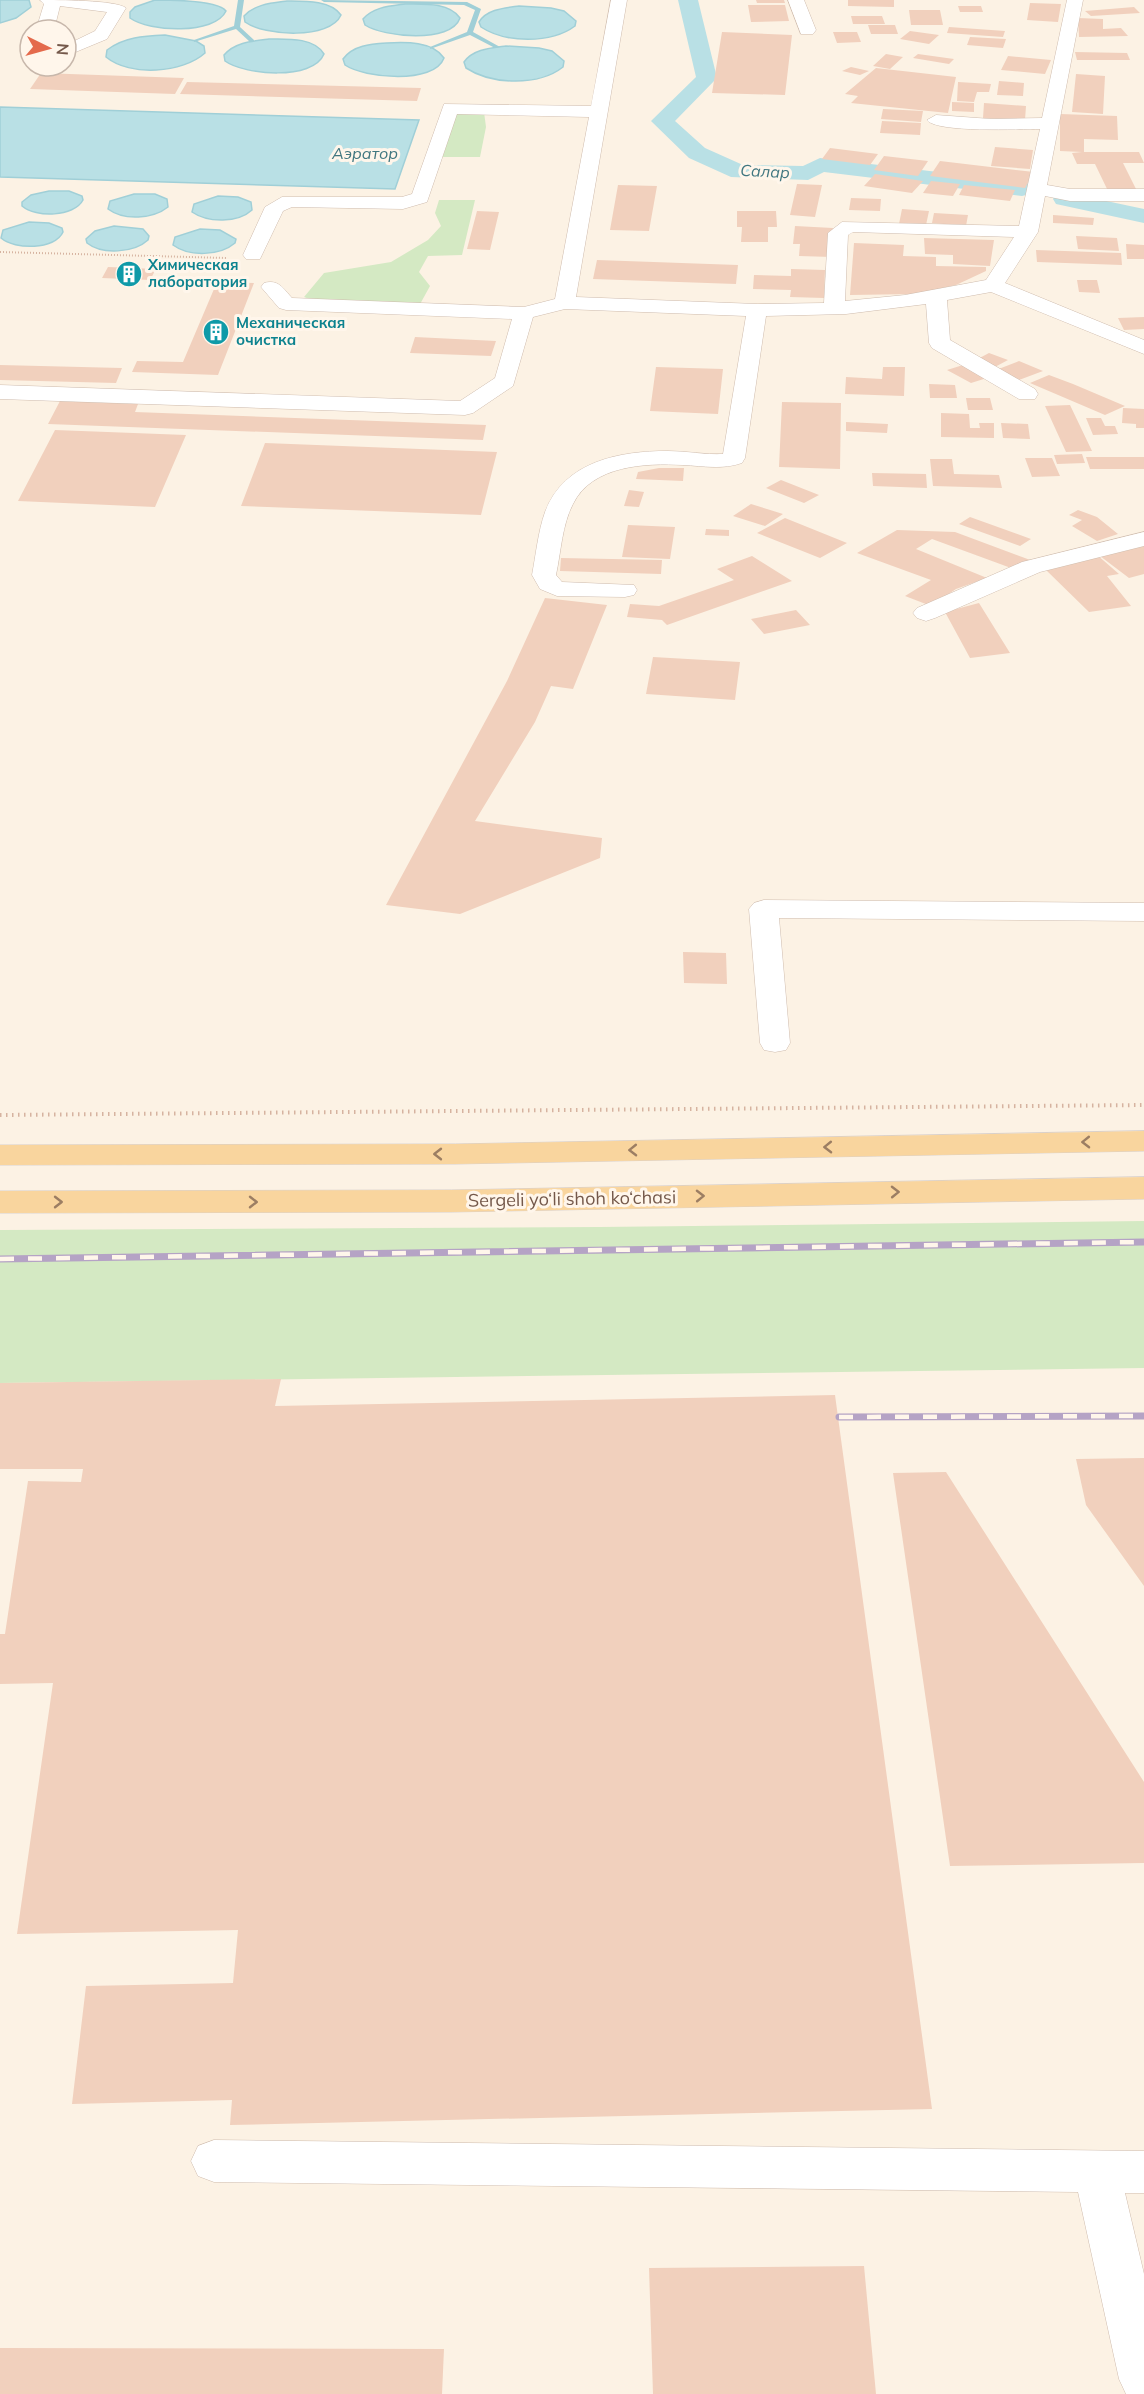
<svg xmlns="http://www.w3.org/2000/svg" width="1144" height="2394" font-family="Mulish,sans-serif">
<style>
.green{fill:#d4e9c3}
.water{fill:#b9e0e5;stroke:#a0cfd7;stroke-width:1.5}
.lines{fill:none;stroke-linecap:round;stroke-linejoin:round}
.stream{fill:#a0cfd7;fill-rule:evenodd}
.canal{fill:#b9e0e5;fill-rule:evenodd}
.building{fill:#f1d0bd}
.minor-casing{stroke:#cfbcae;stroke-width:1}
.major-casing{stroke:#d8d0cc;stroke-width:1}
.path-far1{stroke:#d6b3a0;stroke-width:2;stroke-dasharray:1 2;stroke-linecap:butt}
.path{stroke:#d6b3a0;stroke-width:4;stroke-dasharray:1.5 4.5;stroke-linecap:butt}
.minor{fill:#fff;fill-rule:evenodd}
.major{fill:#f9d59e;fill-rule:evenodd}
.rail-casing{stroke:#b5a3c5;stroke-width:7}
.rail{stroke:#fff6eb;stroke-width:4.5;stroke-dasharray:14;stroke-linecap:butt}
.oneway{stroke:#9c7e63}
.labels{text-anchor:middle;stroke-width:6;stroke-linejoin:round;paint-order:stroke}
.far-culture-label{font-size:15px;font-weight:bold;fill:#0d838f;stroke:#fff6eb;text-anchor:start}
.far-water-label{font-size:16px;font-style:italic;fill:#417780;stroke:#fff6eb}
.street-label{font-size:18px;fill:#74584a;stroke:#fff6eb}
</style>
<rect width="100%" height="100%" fill="#fcf2e4"/>
<path class="green" d="M457,112H484L486,127L480,157H434Z
M439,200H475L462,255L428,256L419,272L430,286L419,306L320,303L304,297L324,273L391,262L428,240L441,226L435,213Z
M1144,1221V1368L0,1383V1230L599,1227Z"/>
<path class="water" d="M0,0H29L31,7L16,18L0,23Z
M155,0C172,0 218,0 226,11C215,35 149,32 130,18V12L135,7Z
M287,1C304,1 331,0 341,15C330,40 264,36 245,22L244,16C255,4 272,3 287,1Z
M405,4C423,4 449,2 460,18C451,44 383,37 365,25L363,19C373,7 390,6 405,4Z
M519,6L551,8L564,11L576,21L575,26C551,44 505,43 481,27L479,22C487,9 505,8 519,6Z
M165,35L196,41L204,46L205,53C183,73 130,77 106,57L107,50C124,37 144,36 165,35Z
M269,39C286,39 314,37 324,54C313,81 244,75 225,61L224,55C235,42 253,41 269,39Z
M387,43C405,42 433,41 444,58C434,85 364,78 345,65L343,59C353,45 371,44 387,43Z
M506,46L539,48L552,51L564,61L563,67C539,86 492,85 466,68L464,62C473,49 491,48 506,46Z
M0,107L419,120L395,189L0,177Z
M49,191H69L82,196L83,200C74,217 36,218 22,206V202L31,195Z
M134,194H155L167,199L168,207C153,219 124,221 108,209L110,201Z
M218,196L238,197L251,202L252,210C238,223 208,223 192,212L194,204Z
M29,222L49,223L62,228L63,232C55,250 15,250 1,238L3,230Z
M114,226L143,229L149,236L148,240C134,253 102,255 87,243L86,239L95,231Z
M200,229L220,230L236,239L235,243C220,256 189,257 173,245L175,237Z"/>
<g class="lines">
<path class="stream" d="M238,0H244L240,27L254,40V42H250L236,29L194,42V40L234,26Z
M321,0L467,2L481,9L473,32L500,47L495,48L470,35L430,49V47L467,32L475,10L464,5L324,2Z"/>
<path class="canal" d="M678,0H698L717,78L675,121L705,148L743,165L803,166L820,158L1022,182L1030,184L1033,189L1030,194L1022,196L824,172L808,180L731,177L689,158L651,121L696,77Z
M1064,192L1144,209V223L1056,204L1053,199L1056,194Z"/>
</g>
<path class="building" d="M756,0H784L785,3H757Z
M848,0H894V7L848,6Z
M1030,3L1061,4L1058,22L1027,20Z
M748,5H785L789,21L751,22Z
M958,6H981L983,12H960Z
M1134,7L1140,13L1091,16L1085,11Z
M909,10H940L943,25H911Z
M851,16H882L885,24H853Z
M1078,18L1103,19V29L1121,28L1128,36L1079,37Z
M868,25H895L898,34H871Z
M949,27L1005,31L1003,37L947,33Z
M910,31L939,35L929,44L900,39Z
M722,32L792,35L785,95L712,93Z
M833,32H857L861,42L837,43Z
M970,37L1006,39L1003,48L967,45Z
M1075,52L1127,53L1130,60H1077Z
M886,54L903,57L890,69L873,66Z
M918,54L954,59L949,64L913,58Z
M1008,56L1051,60L1045,74L1001,70Z
M851,67L869,71L860,75L842,71Z
M876,68L956,77L948,113L851,103L858,96L845,94Z
M41,73L184,78L175,94L30,89Z
M1076,74L1105,76L1103,114L1072,112Z
M999,81L1024,83L1023,96L997,95Z
M187,82L421,88L417,101L180,94Z
M958,82L991,84L989,92H977L974,102L957,101Z
M952,102L974,103V112L952,111Z
M984,103L1026,106L1025,120L983,118Z
M883,109L923,111L921,122L881,119Z
M1060,114L1117,116L1118,140L1084,139V152H1139L1144,163H1123L1137,191H1108L1095,164H1077L1072,153L1082,152L1060,151Z
M882,121L921,123L920,135L880,133Z
M995,147L1033,150L1030,169L991,166Z
M830,148L878,154L870,165L822,159Z
M884,156L928,161L918,176L874,170Z
M940,161L1034,172L1025,188L930,176Z
M875,174L923,181L912,193L864,186Z
M931,181L960,184L953,196L923,193Z
M797,184L822,185L815,217L790,215Z
M618,185L657,186L649,231L610,230Z
M964,185L1015,190L1010,201L959,195Z
M851,198L881,199L880,211L849,210Z
M902,209L929,211L926,225L899,224Z
M477,211L499,212L490,250L467,249Z
M737,211H776L777,227H768V242H741L742,227H737Z
M934,213L968,215L966,226L932,223Z
M1053,215L1094,218L1093,225L1053,223Z
M795,226L833,228L832,257L799,256L800,244H793Z
M1076,236L1117,238L1119,251L1078,249Z
M924,238L994,240L990,266L953,264V255L925,254Z
M854,243L904,245L903,256L936,257V266L986,267V271L956,285L915,294L850,295Z
M1126,244L1144,245V259H1127Z
M1036,250L1121,253L1122,265L1037,262Z
M597,260L738,265L736,284L593,279Z
M108,267L156,269L150,280L102,278Z
M791,269L825,270L824,298L790,297L791,290L753,289L754,275L791,276Z
M1077,280H1097L1100,293L1079,292Z
M217,282L254,283L218,375L132,372L137,361L183,362Z
M1144,317V329L1124,330L1118,318Z
M415,337L496,341L491,356L410,353Z
M989,353L1008,360L993,368L974,361Z
M1019,361L1043,371L1019,380L996,370Z
M0,365L122,368L116,383L0,380Z
M963,365L987,378L971,383L947,370Z
M656,367L723,369L718,414L650,411Z
M883,367H905L904,396L845,394L846,377L882,379Z
M1049,375L1073,384L1125,406L1105,415L1030,383Z
M929,384L955,385L957,398H930Z
M966,398H990L993,410H968Z
M60,401L138,404L135,412L486,425L483,440L48,424Z
M782,402L841,403L840,469L779,467Z
M1070,405L1092,451L1066,452L1045,406Z
M1123,408L1144,409V428H1136V424L1122,423Z
M941,413L969,414L970,428H980L979,423H994V438L941,437Z
M1086,418H1101L1105,426H1115L1118,434L1093,435Z
M846,422L888,424L887,433L846,431Z
M1001,423L1028,424L1030,439L1003,438Z
M55,430L186,435L155,507L18,501Z
M265,443L497,452L481,515L241,506Z
M1082,454L1085,463L1057,464L1054,455Z
M1086,457H1144V469H1090Z
M1025,458H1052L1060,476L1032,477Z
M930,459H952L954,474L999,475L1002,488L933,486Z
M659,468H684L683,481L636,479L638,472Z
M872,473L926,474L927,488L873,486Z
M781,480L819,495L804,503L766,488Z
M629,490L644,492L639,507L624,506Z
M751,504L783,514L765,526L733,516Z
M1078,510L1097,517L1118,534L1097,541L1072,526L1082,520L1069,515Z
M970,517L1031,539L1020,546L959,524Z
M785,518L847,543L820,558L757,533Z
M628,525L675,527L670,559L622,557Z
M706,529L729,530V536L705,535Z
M897,530L955,532L1033,561L1011,568L932,539L916,549L987,578L956,589L931,606L905,596L931,580L857,553Z
M1144,545V574L1129,578L1100,556Z
M1096,554L1119,574L1107,576L1131,606L1089,612L1046,570Z
M752,556L792,581L667,625L662,620L627,617L630,604L659,606L734,580L717,569Z
M561,558L662,560L661,574L560,571Z
M545,598L607,605L573,689L551,686L535,722L475,821L602,838L600,858L460,914L386,905L507,681Z
M979,603L1010,653L970,658L945,612Z
M796,610L810,625L764,634L751,619Z
M653,657L740,662L735,700L646,694Z
M683,952L726,953L727,984L684,983Z
M281,1379L275,1406L835,1395L932,2109L230,2125L232,2100L72,2104L86,1986L233,1983L238,1930L17,1934L53,1683L0,1684V1634H5L28,1481L81,1482L83,1469H0V1383Z
M1144,1458V1586L1086,1505L1076,1459Z
M946,1472L1144,1782V1863L950,1866L893,1473Z
M864,2266L876,2394H653L649,2268Z
M0,2348L444,2349L442,2394H0Z"/>
<g class="lines">
<defs>
<path id="minor" d="M40,0C57,0 116,0 126,8L107,39L66,56V45L95,31L107,12L60,6L54,30H36L44,4Z
M611,0H627L576,297L757,304L824,303L828,233L842,222L1019,226L1040,129C1021,129 936,133 927,120L936,115L991,119L1042,118L1067,0H1083L1047,185L1070,189H1144V201H1070L1045,196L1038,232L1005,283L1144,340V354L991,292L947,300L950,340L1035,389L1038,394L1035,399H1019L932,348L929,343L926,304L846,314L766,316L745,458L742,463C722,470 704,466 683,465C646,463 592,465 573,504C562,525 561,552 556,575L562,582L634,585L637,590L634,595L625,597L557,596L540,589L532,575C536,554 538,532 545,512C564,461 620,451 668,451C687,451 705,455 723,454L746,316L565,309L533,317L513,386L473,413L465,415L0,399V385L460,401L495,378L512,319L286,310L279,308L261,287L264,283C278,279 283,288 292,298L524,307L555,299L589,117L457,114L427,202L403,209L292,207L283,211L260,259H246L243,255L265,207L282,197H402L412,194L444,104L591,106ZM853,232L1014,237L986,280L905,295L845,301L848,235Z
M788,0H804L816,30L813,34H801Z
M1144,532V546L1040,572L935,618L926,621L917,618L913,613L917,608L1022,562Z
M764,900L1144,903V921L779,918L790,1043L786,1050L775,1052L764,1050L760,1043L749,909L754,903Z
M214,2140L1144,2151V2193H1125L1144,2274V2394H1126L1119,2379L1078,2192L214,2182L198,2176L191,2161L198,2146Z"/>
<path id="major" d="M1144,1131V1151L455,1164L0,1165V1145L455,1144Z
M1144,1177V1199L451,1212L0,1213V1191L451,1190Z"/>
</defs>
<use href="#minor" class="minor-casing"/>
<use href="#major" class="major-casing"/>
<path class="path-far1" d="M0,252L227,258"/>
<path class="path" d="M0,1115L1144,1105"/>
<use href="#minor" class="minor"/>
<use href="#major" class="major"/>
<defs>
<path id="rail" d="M0,1259L1144,1242
M839,1417L1144,1416"/>
</defs>
<use href="#rail" class="rail-casing"/>
<use href="#rail" class="rail"/>
</g>
<defs><path id="oneway-chevron" d="M-2-3.5L2.5 0L-2 3.5" fill="none" stroke-width="1.6" stroke-linecap="round" stroke-linejoin="round" transform="scale(1.5)"/></defs>
<g class="oneway">
<use href="#oneway-chevron" transform="translate(1086 1142) rotate(179)"/>
<use href="#oneway-chevron" transform="translate(828 1147) rotate(179)"/>
<use href="#oneway-chevron" transform="translate(633 1150) rotate(179)"/>
<use href="#oneway-chevron" transform="translate(438 1154) rotate(180)"/>
<use href="#oneway-chevron" transform="translate(895 1192) rotate(-1)"/>
<use href="#oneway-chevron" transform="translate(700 1196) rotate(-1)"/>
<use href="#oneway-chevron" transform="translate(58 1202)"/>
<use href="#oneway-chevron" transform="translate(253 1202)"/>
</g>
<defs>
<symbol id="building-disc" viewBox="-11 -11 22 22"><circle r="9.5" fill="#0f9aa8" stroke="#fff6eb"/><path d="M-4-6H4V6H1V3H-1V6H-4ZM-2.5-4.3h1.7v1.8h-1.7ZM.8-4.3h1.7v1.8H.8ZM-2.5-1h1.7V.8h-1.7ZM.8-1h1.7V.8H.8Z" fill="#fff"/></symbol>
</defs>
<g fill-rule="evenodd">
<use href="#building-disc" x="114" y="259" width="30" height="30"/>
<use href="#building-disc" x="201" y="317" width="30" height="30"/>
</g>
<g class="labels">
<g class="far-culture-label">
<text x="148" y="270">Химическая<tspan x="148" dy="17">лаборатория</tspan></text>
<text x="236" y="328">Механическая<tspan x="236" dy="17">очистка</tspan></text>
</g>
<g class="far-water-label">
<text x="365" y="159">Аэратор</text>
<text transform="translate(765 171) rotate(3)" y="6">Салар</text>
</g>
<g class="street-label">
<text transform="translate(572 1199) rotate(-1)" y="6">Sergeli yo‘li shoh ko‘chasi</text>
</g>
</g>
<g transform="translate(48 48) rotate(95)"><circle r="28" fill="#fff6eb" stroke="#c7b7ab" stroke-width="1.5"/>
<path d="M0-4.5L10 22L0 15L-10 22Z" fill="#e46a4c"/>
<text y="-9" font-size="16" font-weight="bold" text-anchor="middle" fill="#74584a">N</text>
</g>
</svg>
